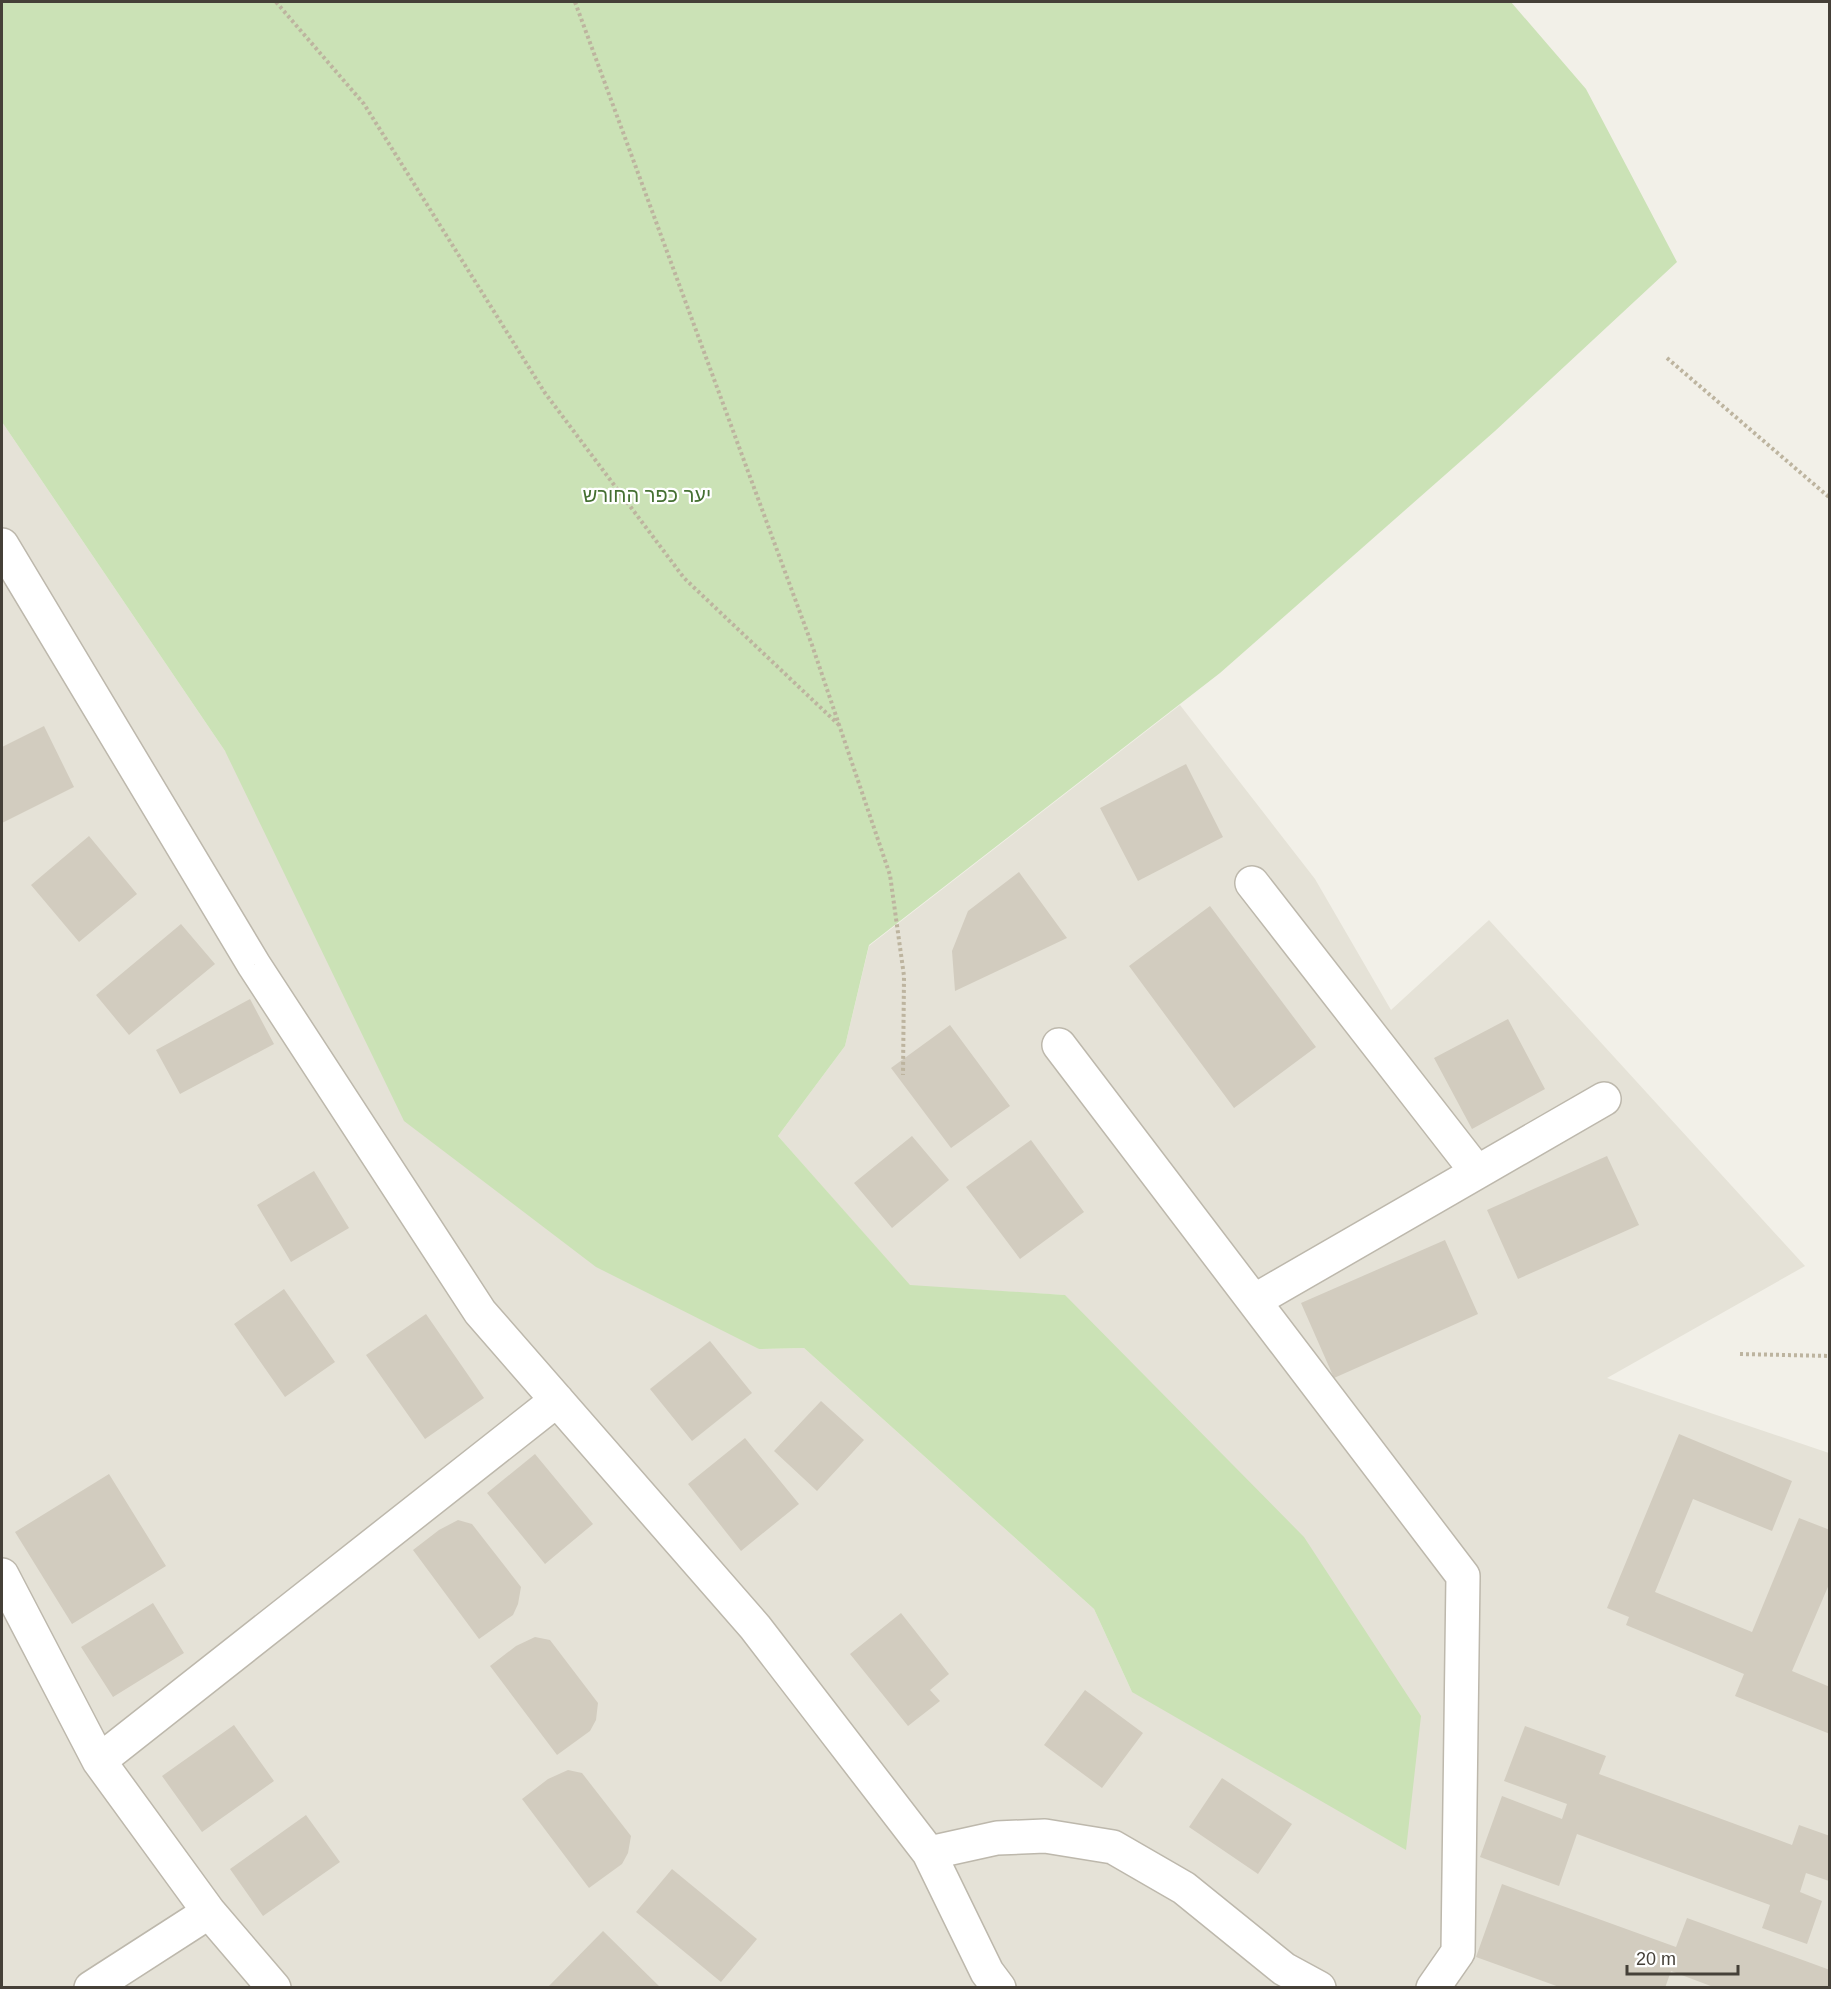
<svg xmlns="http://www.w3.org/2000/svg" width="1831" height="1989" font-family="Helvetica,Heebo,sans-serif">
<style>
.residential{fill:#e5e2d7}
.green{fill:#cbe2b6}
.building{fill:#d2ccbf}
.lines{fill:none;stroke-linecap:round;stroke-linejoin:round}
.minor-casing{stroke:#bdb8ac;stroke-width:36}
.path{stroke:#bdb49f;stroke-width:4;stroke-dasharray:3 3;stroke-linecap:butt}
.minor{stroke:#fff;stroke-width:33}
.labels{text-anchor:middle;stroke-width:4.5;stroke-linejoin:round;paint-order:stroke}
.park-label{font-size:20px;fill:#457032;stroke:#fff}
</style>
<rect width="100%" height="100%" fill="#f2f0e8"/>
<path class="residential" d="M2,422L225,751L759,1349L804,1348L1094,1609L1132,1692L1065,1295L910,1286L778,1136L845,1046L869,946L1180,705L1315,879L1391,1010L1489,920L1805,1266L1607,1378L1829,1453V1987H2Z"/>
<path class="green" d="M2,2H1511L1586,89L1677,262L1495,431L1220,673L869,945L845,1046L778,1136L910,1285L1065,1295L1304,1537L1421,1716L1406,1850L1132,1692L1094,1609L804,1348L759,1349L596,1267L404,1121L225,751L2,422Z"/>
<path class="building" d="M44,726L74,787L2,823V747Z
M1186,764L1223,837L1138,881L1100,808Z
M89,836L137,894L79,942L31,885Z
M1019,872L1067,938L955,991L952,951L968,911Z
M1210,906L1316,1047L1234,1108L1129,966Z
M181,924L215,964L129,1035L96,995Z
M250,999L274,1044L180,1094L156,1050Z
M1508,1019L1545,1089L1472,1129L1434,1058Z
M950,1025L1010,1106L951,1148L891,1068Z
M912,1136L949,1180L892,1228L854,1183Z
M1031,1140L1084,1212L1020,1259L966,1187Z
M1607,1156L1639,1225L1518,1279L1487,1210Z
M314,1171L349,1228L291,1262L257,1205Z
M1445,1240L1478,1314L1334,1378L1301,1303Z
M284,1289L335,1362L285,1397L234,1324Z
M426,1314L484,1398L425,1439L366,1355Z
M710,1341L752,1393L692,1441L650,1389Z
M821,1401L864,1440L817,1491L774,1451Z
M1679,1434L1792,1481L1772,1531L1693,1499L1655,1592L1752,1632L1799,1518L1830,1530V1582L1792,1671L1830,1687V1734L1735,1696L1744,1674L1626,1625L1629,1617L1607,1608Z
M745,1438L799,1504L741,1551L688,1484Z
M535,1454L593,1524L545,1564L487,1493Z
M109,1474L166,1566L72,1624L15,1532Z
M458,1520L472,1524L521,1587L518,1604L513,1615L479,1639L413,1550L439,1530Z
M153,1603L184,1653L113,1697L81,1647Z
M901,1613L949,1674L930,1690L940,1701L908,1726L850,1654Z
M535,1637L550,1640L598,1703L596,1720L590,1731L557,1755L490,1666L516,1646Z
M1085,1690L1143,1733L1102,1788L1044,1745Z
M234,1725L274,1781L202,1832L162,1776Z
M1525,1726L1606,1756L1599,1774L1792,1845L1799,1825L1830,1836L1829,1881L1806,1873L1800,1892L1822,1901L1807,1944L1762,1928L1770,1905L1577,1834L1559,1886L1480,1857L1502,1796L1562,1819L1567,1804L1504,1781Z
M568,1770L582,1773L631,1836L628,1853L622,1864L589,1888L522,1799L548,1779Z
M1222,1778L1292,1824L1258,1874L1189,1827Z
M306,1815L340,1862L263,1916L230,1869Z
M672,1869L757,1939L721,1982L636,1912Z
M1502,1884L1676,1947L1687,1918L1830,1970V1988H1716L1671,1971L1665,1988H1562L1476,1957Z
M603,1931L661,1988H547Z"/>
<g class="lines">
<defs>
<path id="minor" d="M2,545L254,965L480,1312L755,1627L929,1853L987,1972L999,1988
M1252,883L1477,1172
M1059,1045L1463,1576L1458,1952L1433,1988
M1254,1301L1604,1099
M2,1575L99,1761L209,1912L274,1988
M99,1761L557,1400
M929,1853L997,1838L1045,1836L1113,1847L1184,1888L1284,1969L1319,1988
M91,1988L209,1912"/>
</defs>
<use href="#minor" class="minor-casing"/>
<path class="path" d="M276,2L364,104L545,393L684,578L839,725
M575,2L812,645L890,875L904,976L903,1075
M1667,358L1830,498
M1740,1354L1830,1356"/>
<use href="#minor" class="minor"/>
</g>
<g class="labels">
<g class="park-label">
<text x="647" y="502">יער כפר החורש</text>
</g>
</g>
<rect width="1831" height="1989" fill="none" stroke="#454038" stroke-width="6"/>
<path d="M1627 1965v9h111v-9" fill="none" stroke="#454038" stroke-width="3"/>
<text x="1636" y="1965" font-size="18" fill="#454038" stroke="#ffffff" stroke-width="4.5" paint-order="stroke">20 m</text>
</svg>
